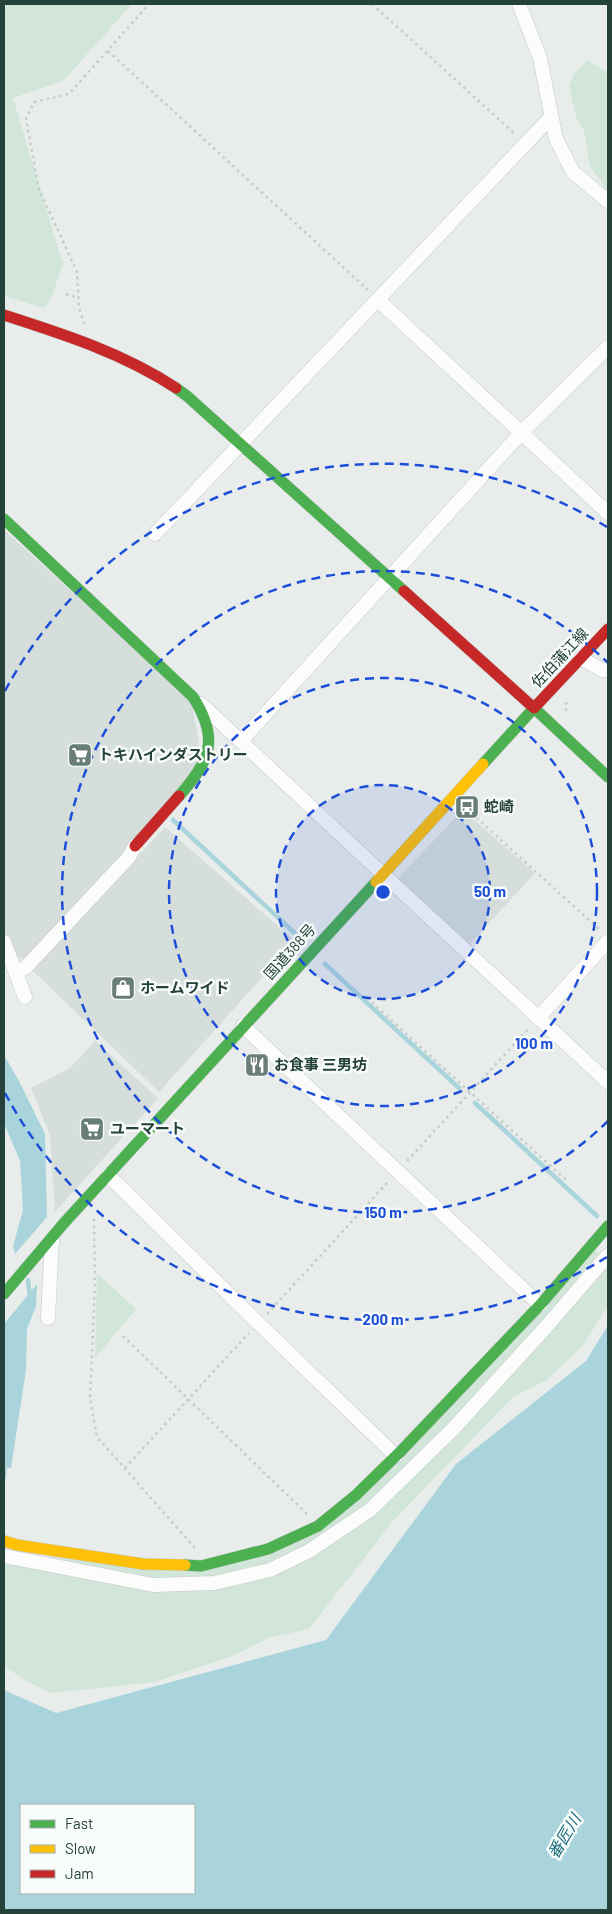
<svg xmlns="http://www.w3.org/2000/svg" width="612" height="1914" font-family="Barlow,'Noto Sans JP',sans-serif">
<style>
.built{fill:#d6dedb}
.green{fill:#d1e6d8}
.water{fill:#a9d4db;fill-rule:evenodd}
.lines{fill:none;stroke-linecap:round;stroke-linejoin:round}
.stream{stroke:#a9d4db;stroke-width:4.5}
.street-casing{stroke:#c5cac8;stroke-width:15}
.fast-casing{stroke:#c3cbc8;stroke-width:12}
.slow-casing{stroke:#c3cbc8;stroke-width:12}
.jam-casing{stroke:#c3cbc8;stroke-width:12}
.path{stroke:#c3ccca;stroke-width:2.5;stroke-dasharray:2.5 4;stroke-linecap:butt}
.street{stroke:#fcfcfc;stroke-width:14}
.fast{stroke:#4caf50;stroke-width:11}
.slow{stroke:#ffc107;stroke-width:11}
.jam{stroke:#c62828;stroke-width:11}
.ring{fill:none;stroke:#1d4ed8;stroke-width:2.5;stroke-dasharray:9 6}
.labels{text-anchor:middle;stroke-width:5;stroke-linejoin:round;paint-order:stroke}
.street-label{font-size:15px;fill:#24423a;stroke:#f7fbf9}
.poi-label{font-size:15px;font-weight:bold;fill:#24423a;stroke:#f7fbf9;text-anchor:start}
.water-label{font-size:16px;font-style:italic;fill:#1c6f80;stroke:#f7fbf9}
.centre{fill:#1d4ed8;stroke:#f7fbf9;stroke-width:2.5}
.ring-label{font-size:15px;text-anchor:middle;font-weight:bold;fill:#1d4ed8;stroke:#f7fbf9;stroke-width:5;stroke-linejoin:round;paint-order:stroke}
</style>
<rect width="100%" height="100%" fill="#e8edeb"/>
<path class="built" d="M4,530L191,700L199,741L195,767L131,847L26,960L14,957L4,930Z
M463,810L535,873L469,945L397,879Z
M165,827L295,941L159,1092L32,970Z
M95,1041L158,1098L55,1212L50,1135L31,1088L70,1068Z"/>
<path class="green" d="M4,4H132L63,81L13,98L63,264L50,301L43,308L4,296Z
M588,60L608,73V196L601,181L590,166L584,131L576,117L569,85L574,74Z
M594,1250L604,1255L526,1346L366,1509L271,1566L214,1579L150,1581L14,1555L198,1568L316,1532Z
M608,1261V1306L583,1345L547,1380L513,1397L393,1521L309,1629L271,1637L235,1655L155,1682L51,1693L21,1678L4,1665V1561L158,1590L311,1557L448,1441L568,1312Z
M97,1273L136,1309L95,1358Z"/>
<path class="water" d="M4,1055L19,1081L45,1134L47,1217L15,1254L13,1246L23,1210L20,1161L4,1123Z
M37,1284L36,1306L27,1329L26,1370L11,1468H4V1324Z
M608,1325V1910H4V1690L56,1713L326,1640L456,1464L586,1361ZM21,1805H194V1893H21Z"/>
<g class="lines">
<path class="stream" d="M173,820L299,937
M325,964L459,1088
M475,1103L597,1216
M28,1280L30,1298
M4,1477L5,1464"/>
<defs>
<path id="street" d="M519,4L540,58L556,139L573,172L608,201
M378,300L608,513
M155,534L551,117
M581,658L602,670H608
M201,704L373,865L608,1082
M241,741L522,432L608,347
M4,942L25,997
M16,973L26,967L129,857L135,846
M538,1018L608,941
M243,1026L540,1305
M108,1175L256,1321L396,1456
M48,1318L52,1240
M4,1556L153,1585L214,1583L270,1570L309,1551L370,1510L453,1429L546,1327L608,1255"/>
<path id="fast" d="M176,388L187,396L404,591
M4,519L193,697C220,739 210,761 179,796
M483,764L534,708L608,777
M4,1294L64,1223L376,882
M185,1565L201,1566L268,1549L318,1526L356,1495L401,1451L540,1305L608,1226"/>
<path id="slow" d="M376,882L483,764
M4,1541L17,1545L143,1564L185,1565"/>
<path id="jam" d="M4,315C63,334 123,353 176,388
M404,591L534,708
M534,708L608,629
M135,846L179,796"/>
</defs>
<use href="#street" class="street-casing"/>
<use href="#fast" class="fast-casing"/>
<use href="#slow" class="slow-casing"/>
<use href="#jam" class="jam-casing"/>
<path class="path" d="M372,4L515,134
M108,51L368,290
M66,294L78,298
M84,324L79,307L77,272L39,189L26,119L34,102L69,94L149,4
M566,711V704L568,700
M467,809L600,930
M367,998L566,1180
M407,1161L530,1027
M94,1219L95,1284L90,1398L97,1437L195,1548
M267,1314L388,1182
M123,1336L307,1514
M125,1468L249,1333"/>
<use href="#street" class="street"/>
<use href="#fast" class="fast"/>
<use href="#slow" class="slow"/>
<use href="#jam" class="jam"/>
</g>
<circle cx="383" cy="892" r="107" fill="#1d4ed8" fill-opacity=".12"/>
<g class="ring">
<circle cx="383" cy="892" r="107"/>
<circle cx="383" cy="892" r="214"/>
<path d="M608 1121A321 321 0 1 1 608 663"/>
<path d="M607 1257A428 428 0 0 1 5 1093M5 691A428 428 0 0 1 607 527"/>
</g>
<defs>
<symbol id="supermarket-square" viewBox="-11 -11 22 22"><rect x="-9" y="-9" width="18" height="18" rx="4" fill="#697e78" stroke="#f7fbf9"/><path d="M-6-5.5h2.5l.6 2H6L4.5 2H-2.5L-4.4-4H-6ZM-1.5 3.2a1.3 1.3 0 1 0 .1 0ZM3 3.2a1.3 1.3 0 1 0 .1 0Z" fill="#fff"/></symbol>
<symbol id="bus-square" viewBox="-11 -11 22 22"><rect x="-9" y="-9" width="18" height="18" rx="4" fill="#697e78" stroke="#f7fbf9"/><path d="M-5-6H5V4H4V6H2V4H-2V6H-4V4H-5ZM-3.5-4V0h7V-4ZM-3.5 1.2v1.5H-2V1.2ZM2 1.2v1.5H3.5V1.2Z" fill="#fff"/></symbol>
<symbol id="shop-square" viewBox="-11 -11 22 22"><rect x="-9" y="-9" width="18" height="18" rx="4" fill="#697e78" stroke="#f7fbf9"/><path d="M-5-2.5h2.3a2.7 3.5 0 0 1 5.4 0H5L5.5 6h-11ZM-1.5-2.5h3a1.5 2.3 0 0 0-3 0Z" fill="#fff"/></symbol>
<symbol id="restaurant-square" viewBox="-11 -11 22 22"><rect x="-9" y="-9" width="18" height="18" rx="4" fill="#697e78" stroke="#f7fbf9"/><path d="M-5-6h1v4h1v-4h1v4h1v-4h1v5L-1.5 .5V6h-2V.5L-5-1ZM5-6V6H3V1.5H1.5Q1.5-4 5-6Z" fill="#fff"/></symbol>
</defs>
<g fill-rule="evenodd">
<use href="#supermarket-square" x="66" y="741" width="28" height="28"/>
<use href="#bus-square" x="453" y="793" width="28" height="28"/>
<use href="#shop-square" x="109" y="974" width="28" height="28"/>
<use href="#restaurant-square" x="243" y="1051" width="28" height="28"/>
<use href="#supermarket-square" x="78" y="1115" width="28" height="28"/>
</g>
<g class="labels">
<g class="street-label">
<text transform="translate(560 658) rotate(-47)" y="5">佐伯蒲江線</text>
<text transform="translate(290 952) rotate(-48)" y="5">国道388号</text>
</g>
<g class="poi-label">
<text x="98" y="760">トキハインダストリー</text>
<text x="484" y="812">蛇崎</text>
<text x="140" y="993">ホームワイド</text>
<text x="274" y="1070">お食事 三男坊</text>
<text x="110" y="1134">ユーマート</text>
</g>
<g class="water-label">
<text transform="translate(564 1836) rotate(-59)" y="6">番匠川</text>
</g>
</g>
<circle cx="383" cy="892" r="8" class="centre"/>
<g class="ring-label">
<text x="490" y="897">50 m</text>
<text x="534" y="1049">100 m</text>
<text x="383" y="1218">150 m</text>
<text x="383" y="1325">200 m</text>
</g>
<rect width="612" height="1914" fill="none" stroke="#24423a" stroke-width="10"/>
<rect x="20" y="1804" width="175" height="90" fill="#f7fbf9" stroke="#a3b1ad"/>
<rect x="30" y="1820" width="25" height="8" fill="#4caf50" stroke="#a3b1ad"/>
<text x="65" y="1829" font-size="15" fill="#24423a">Fast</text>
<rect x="30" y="1845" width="25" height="8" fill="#ffc107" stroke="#a3b1ad"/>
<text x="65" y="1854" font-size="15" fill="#24423a">Slow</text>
<rect x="30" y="1870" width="25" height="8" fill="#c62828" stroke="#a3b1ad"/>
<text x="65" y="1879" font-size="15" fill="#24423a">Jam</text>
</svg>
